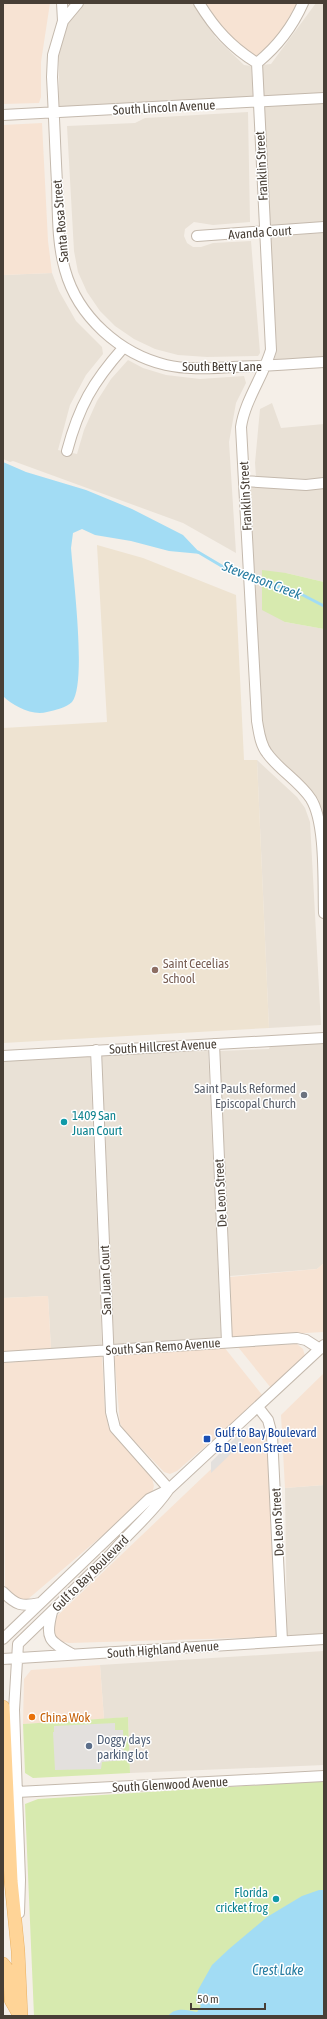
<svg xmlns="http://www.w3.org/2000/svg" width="327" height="2019" font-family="'Asap Condensed',sans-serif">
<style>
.residential{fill:#e9e1d6}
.commercial{fill:#f7e3d3}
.education{fill:#eee3d1}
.green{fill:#d7eaaf}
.parking{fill:#e3e0dd}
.water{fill:#a2dcf4}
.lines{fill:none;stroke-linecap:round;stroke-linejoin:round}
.stream{stroke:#a2dcf4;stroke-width:3}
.minor-casing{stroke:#c4b9ad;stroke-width:12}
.major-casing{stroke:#e9b062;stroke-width:14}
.minor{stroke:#fff;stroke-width:10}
.major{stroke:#ffd497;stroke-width:13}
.education-dot{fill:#8d6e63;stroke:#fff;stroke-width:1.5}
.worship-dot{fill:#6b7280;stroke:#fff;stroke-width:1.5}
.culture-dot{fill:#0f9aa8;stroke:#fff;stroke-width:1.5}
.transit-dot{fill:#1a4fb4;stroke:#fff;stroke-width:1.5}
.food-dot{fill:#e8710a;stroke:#fff;stroke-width:1.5}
.service-dot{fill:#5c6f8a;stroke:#fff;stroke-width:1.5}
.labels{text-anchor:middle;stroke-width:3;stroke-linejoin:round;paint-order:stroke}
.street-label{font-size:13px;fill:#483f36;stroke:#fff}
.education-label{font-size:13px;fill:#785e54;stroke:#fff;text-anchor:start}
.worship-label{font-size:13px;fill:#5b616d;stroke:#fff;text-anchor:end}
.culture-label{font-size:13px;fill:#0d838f;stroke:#fff;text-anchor:start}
.transit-label{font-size:13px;fill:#164399;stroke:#fff;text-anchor:start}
.food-label{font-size:13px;fill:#c56008;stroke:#fff;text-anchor:start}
.service-label{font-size:13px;fill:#4e5e75;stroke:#fff;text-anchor:start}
.water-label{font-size:14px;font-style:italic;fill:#267ca1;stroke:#fff}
</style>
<rect width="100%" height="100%" fill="#f5efe8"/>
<path class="residential" d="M85,3H193L216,38L244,65L251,66L253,97L59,107V55L68,23Z
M316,3H324V93L264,97L262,65L271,64Z
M324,103V222L270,226L264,107Z
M248,112L250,222L213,225L194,222L185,229L184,236L187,243L193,247H201L213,243L251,241L260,353L258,356L207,357L178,355L155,349L134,339L115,326L100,311L87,292L78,272L74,251L67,126L135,123L145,118Z
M324,233V357L274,360L277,350L270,236Z
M52,273L59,291L76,321L102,347L103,354L86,375L70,405L58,450L77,454L84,430L97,401L111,379L128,360L143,368L166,375L200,379L244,376L246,383L236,403L229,442L236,553L183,523L13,461L10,462L3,459V275Z
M272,403L281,428L324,424V478L306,479L256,477L255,463L260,409Z
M250,486L306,490L324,488V582L286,573L285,622L324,629V818L317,798L306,785L271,750L265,736L262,720Z
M257,760L297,797L305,808L310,822L321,1025L269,1028Z
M324,1043V1263L317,1269L230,1276L220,1051L269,1049L270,1046Z
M208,1051L221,1337L114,1345L102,1055Z
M90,1056L102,1346L51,1349L48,1296L3,1298V1061Z
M324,1485V1634L287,1636L285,1488Z
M324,1651V1765L130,1773L128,1717L104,1719L100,1665Z"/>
<path class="commercial" d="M3,3H50L41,62V97L39,103L3,104Z
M206,3H297L281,32L268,47L256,57L244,49L225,32Z
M42,123L48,241L52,273L3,275V125Z
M324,1263V1332L232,1337L230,1277L317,1269Z
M48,1296L51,1349L3,1352V1298Z
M297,1344L303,1349L305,1356L271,1388L238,1347Z
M224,1347L263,1396L177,1471L170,1474L164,1472L123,1429L120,1423L114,1355Z
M102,1356L105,1412L109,1429L152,1478L154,1486L152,1493L34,1594L28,1599H18L5,1586L3,1363Z
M324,1373V1485L285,1488L281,1415Z
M259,1432L267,1440L276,1637L69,1643L59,1641L55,1635L53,1628L56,1617L248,1434Z
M100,1665L104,1719L23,1724L24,1679L31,1670Z"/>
<path class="education" d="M97,545L143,558L236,595L244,760H257L269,1028L3,1043V728L107,722Z"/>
<path class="green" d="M262,570L286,573L324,582V629L285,622L262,610Z
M128,1717L130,1773L33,1778L25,1773L23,1724Z
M324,1781V2016H34L25,1804L38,1799Z"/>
<path class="parking" d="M244,1429V1441L211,1473V1462Z
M115,1723V1730H123L124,1760L102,1762L101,1769L55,1770L53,1732H54V1726Z"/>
<path class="water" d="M3,462L26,472L86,490L132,509L183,535L201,554L169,551L131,541L95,535L82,529L73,533L71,548C73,576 87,684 72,702C66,708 55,710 47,712C32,716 13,706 3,696Z
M319,1890H324V2016H168C176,2007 186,2010 197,2012L201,2006L196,2000L198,1990L212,1965L229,1949L267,1917L302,1896Z"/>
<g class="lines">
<path class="stream" d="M198,552L225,568L246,577
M251,579L297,592L324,606"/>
<defs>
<path id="minor" d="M62,3L63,21L53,55L52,77C54,112 55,147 57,183C58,212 57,242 65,270C78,317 120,354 166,365C188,370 211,368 233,367C263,366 294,364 324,362
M199,3C215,29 231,47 257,63
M63,21L78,3
M257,63L271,350C263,377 245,400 241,427L257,721C259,732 260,744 267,753C279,770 299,781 311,799C326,823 323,884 324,913
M257,63C278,46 292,28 303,3
M3,115L324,98
M197,236L324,227
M67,451C79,406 93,382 123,348
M244,481L306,485L324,483
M214,1044L227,1342
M96,1050L111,1412L115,1428L169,1489
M3,1056L324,1038
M3,1357L297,1338L306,1340L320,1349
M258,1407L268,1420L272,1435L282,1641
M3,1592C16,1605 21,1607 40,1603
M52,1612C45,1639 49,1641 72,1654
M3,1639L149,1499L168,1490
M3,1659L324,1639
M17,1792L324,1776
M19,1913L20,1880L14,1710L18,1644L111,1554C130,1531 153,1513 169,1489L324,1345"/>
<path id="major" d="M3,1707L11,1881L18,1951L21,2016
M3,1964L10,1973L11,2000L20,2016"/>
</defs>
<use href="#minor" class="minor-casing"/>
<use href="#major" class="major-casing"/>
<use href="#minor" class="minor"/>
<use href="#major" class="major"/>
</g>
<circle class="education-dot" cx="155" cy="970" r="4"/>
<circle class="worship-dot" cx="304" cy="1095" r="4"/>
<g class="culture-dot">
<circle cx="64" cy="1122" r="4"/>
<circle cx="276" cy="1899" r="4"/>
</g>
<rect class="transit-dot" x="203" y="1435" width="8" height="8" rx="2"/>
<circle class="food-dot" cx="32" cy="1717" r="4"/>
<circle class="service-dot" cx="89" cy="1746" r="4"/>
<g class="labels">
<g class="street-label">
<text transform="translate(164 107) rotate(-3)" y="5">South Lincoln Avenue</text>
<text transform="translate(261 166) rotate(-93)" y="5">Franklin Street</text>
<text transform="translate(60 221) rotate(-95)" y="5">Santa Rosa Street</text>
<text transform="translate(260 232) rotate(-4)" y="5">Avanda Court</text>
<text x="222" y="371">South Betty Lane</text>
<text transform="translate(245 496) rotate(-93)" y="5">Franklin Street</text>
<text transform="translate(163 1046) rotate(-3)" y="5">South Hillcrest Avenue</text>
<text transform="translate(220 1193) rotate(-93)" y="5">De Leon Street</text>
<text transform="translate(105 1280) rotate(-92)" y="5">San Juan Court</text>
<text transform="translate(163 1346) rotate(-4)" y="5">South San Remo Avenue</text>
<text transform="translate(277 1522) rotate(-93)" y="5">De Leon Street</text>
<text transform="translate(90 1573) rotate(-45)" y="5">Gulf to Bay Boulevard</text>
<text transform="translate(163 1649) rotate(-4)" y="5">South Highland Avenue</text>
<text transform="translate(170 1784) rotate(-3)" y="5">South Glenwood Avenue</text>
</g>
<g class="education-label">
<text x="163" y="968">Saint Cecelias<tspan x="163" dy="15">School</tspan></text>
</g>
<g class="worship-label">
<text x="296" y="1093">Saint Pauls Reformed<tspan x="296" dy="15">Episcopal Church</tspan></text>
</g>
<g class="culture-label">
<text x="72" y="1120">1409 San<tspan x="72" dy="15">Juan Court</tspan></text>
<text x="268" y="1897" text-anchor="end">Florida<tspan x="268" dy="15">cricket frog</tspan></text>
</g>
<g class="transit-label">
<text x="215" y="1437">Gulf to Bay Boulevard<tspan x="215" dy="15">&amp; De Leon Street</tspan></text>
</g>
<g class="food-label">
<text x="40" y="1722">China Wok</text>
</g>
<g class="service-label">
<text x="97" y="1744">Doggy days<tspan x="97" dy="15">parking lot</tspan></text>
</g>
<g class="water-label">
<text transform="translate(262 580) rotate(21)" y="5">Stevenson Creek</text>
<text x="278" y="1975">Crest Lake</text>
</g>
</g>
<rect width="327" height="2019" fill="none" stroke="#483f36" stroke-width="8"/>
<path d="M191 2003v6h74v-6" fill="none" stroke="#483f36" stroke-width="2"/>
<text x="197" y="2003" font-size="12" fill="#483f36" stroke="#ffffff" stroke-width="3" paint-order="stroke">50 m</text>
</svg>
